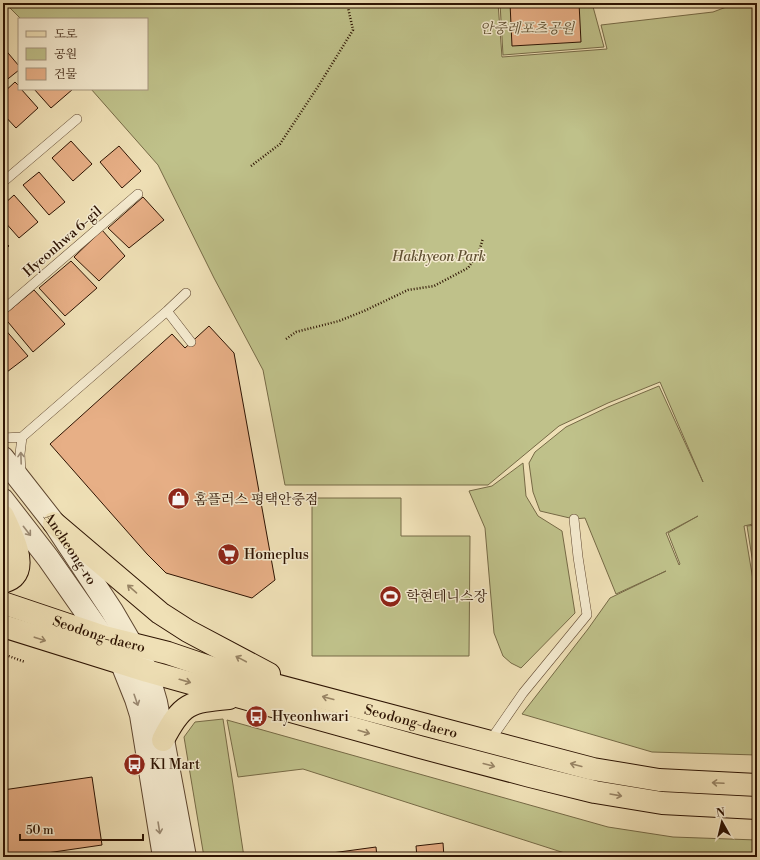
<svg xmlns="http://www.w3.org/2000/svg" width="760" height="860" font-family="'Libre Bodoni','Noto Serif KR',serif">
<style>
.green{fill:#bfc18a;stroke:#766a46;fill-rule:evenodd}
.building{fill:#e7af86;stroke:#2d1302}
.lines{fill:none;stroke-linecap:round;stroke-linejoin:round}
.service-casing{stroke:#5e462f;stroke-width:10}
.tertiary-casing{stroke:#5e462f;stroke-width:24}
.primary-casing{stroke:#2d1302;stroke-width:24}
.path{stroke:#2d1302;stroke-width:2.5;stroke-dasharray:1 2;stroke-linecap:butt}
.service{stroke:#f5ebd0;stroke-width:9}
.tertiary{stroke:#f5ebd0;stroke-width:22}
.primary{stroke:#efe0b6;stroke-width:22}
.oneway{stroke:#9b8a73}
.oneway2{stroke:#988465}
.labels{text-anchor:middle;stroke-width:3;stroke-linejoin:round;paint-order:stroke}
.park-label{font-size:14px;font-style:italic;fill:#605032;stroke:#f5ebd0}
.street-label{font-size:14px;fill:#2d1302;stroke:#f5ebd0}
.poi-label{font-size:14px;fill:#2d1302;stroke:#f5ebd0;text-anchor:start}
</style>
<rect width="100%" height="100%" fill="#efe0b6"/>
<filter id="stains"><feTurbulence type="fractalNoise" baseFrequency=".005" numOctaves="4"/><feColorMatrix values="0 0 0 0 .2 0 0 0 0 .09 0 0 0 0 .02 0 0 0 .5 -.17"/></filter>
<radialGradient id="worn" r=".72"><stop offset=".6" stop-color="#630" stop-opacity="0"/><stop offset="1" stop-color="#630" stop-opacity=".3"/></radialGradient>
<path class="green" d="M7,3H498L502,57L607,49L601,25L713,12L737,3H757V523L744,526L757,604V755L652,752L522,714L588,629L610,598L666,571L616,594L585,518L574,519L540,511L533,492L529,463L535,452L566,427L608,407L659,386L703,482L660,382L608,403L559,426L488,485H285L263,370L214,278L158,165L91,89H147V19H21L7,5ZM698,516L668,533L680,564L679,565L666,533Z
M500,3H592L604,47L503,55Z
M523,463L526,496L538,516L562,531L575,613L521,668L511,663L503,656L494,633L485,528L469,491L492,486Z
M312,498H401V536H470L469,656H312Z
M757,525V589L747,526Z
M223,719L244,857H204L184,737L195,722Z
M227,720L608,827L673,837L757,840V857H577L303,769L238,777Z"/>
<path class="building" d="M510,3H579L581,42L512,46Z
M3,47L19,66V70L4,82Z
M15,82L19,86V89H21L38,108L16,128L3,114V93Z
M34,89H73L51,108Z
M71,141L92,164L73,181L52,158Z
M119,146L141,171L122,188L100,162Z
M39,172L65,202L49,215L23,185Z
M14,195L38,222L19,238L3,220V205Z
M143,197L164,220L129,248L108,228Z
M102,230L125,256L99,281L74,257Z
M3,240L9,246L3,251Z
M71,261L97,288L65,316L39,288Z
M34,290L65,324L33,352L3,316Z
M209,326L234,353L275,580L252,598L166,573L147,554L50,444L172,334L185,348Z
M3,327L28,356L3,375Z
M92,777L102,845L19,857H3V790Z
M443,843L444,857H417L416,846Z
M376,847L377,857H302Z"/>
<g class="lines">
<defs>
<path id="service" d="M3,182L77,119
M3,310L138,194
M167,311L191,342
M3,438L22,437L167,311L186,293
M21,473L20,454L22,437
M489,742L523,693L587,615L578,557L574,519"/>
<g id="tertiary">
<path id="s1" d="M3,458L54,523L112,611L147,671L156,702L185,857"/>
<path d="M3,500L48,558L122,664L136,699L141,715L164,857"/>
</g>
<g id="primary">
<path d="M3,516C9,530 27,562 14,576C12,579 6,581 3,582"/>
<path d="M54,523L160,613L188,631L269,674"/>
<path id="s2" d="M3,603L104,637L168,653L218,670L593,769L659,780L757,785"/>
<path d="M3,626L147,671L420,747L530,776L595,792L662,803L757,808"/>
<path d="M163,740C182,703 189,702 229,698"/>
</g>
</defs>
<use href="#service" class="service-casing"/>
<use href="#tertiary" class="tertiary-casing"/>
<use href="#primary" class="primary-casing"/>
<path class="path" d="M251,166L280,144L319,85L353,30L347,3
M286,339L296,332L339,321L364,311L408,290L434,286L468,268L479,252L483,238
M3,654L25,662"/>
<use href="#service" class="service"/>
<use href="#tertiary" class="tertiary"/>
<use href="#primary" class="primary"/>
</g>
<defs><path id="oneway-shaft" d="M-6 0H5M1.5-3L5.5 0L1.5 3" fill="none" stroke-width="1.6" stroke-linecap="round" stroke-linejoin="round"/></defs>
<g class="oneway">
<use href="#oneway-shaft" transform="translate(21 458) rotate(-92)"/>
<use href="#oneway-shaft" transform="translate(27 531) rotate(52)"/>
<use href="#oneway-shaft" transform="translate(136 700) rotate(71)"/>
<use href="#oneway-shaft" transform="translate(159 828) rotate(81)"/>
</g>
<g class="oneway2">
<use href="#oneway-shaft" transform="translate(132 589) rotate(-139)"/>
<use href="#oneway-shaft" transform="translate(40 639) rotate(18)"/>
<use href="#oneway-shaft" transform="translate(241 659) rotate(-152)"/>
<use href="#oneway-shaft" transform="translate(185 681) rotate(16)"/>
<use href="#oneway-shaft" transform="translate(328 698) rotate(-165)"/>
<use href="#oneway-shaft" transform="translate(364 732) rotate(16)"/>
<use href="#oneway-shaft" transform="translate(489 765) rotate(15)"/>
<use href="#oneway-shaft" transform="translate(576 765) rotate(-165)"/>
<use href="#oneway-shaft" transform="translate(718 783) rotate(-177)"/>
<use href="#oneway-shaft" transform="translate(616 795) rotate(10)"/>
</g>
<defs>
<symbol id="shop-disc" viewBox="-11 -11 22 22"><circle r="9.5" fill="#8f2418" stroke="#f5ebd0"/><path d="M-5-2.5h2.3a2.7 3.5 0 0 1 5.4 0H5L5.5 6h-11ZM-1.5-2.5h3a1.5 2.3 0 0 0-3 0Z" fill="#fff"/></symbol>
<symbol id="supermarket-disc" viewBox="-11 -11 22 22"><circle r="9.5" fill="#8f2418" stroke="#f5ebd0"/><path d="M-6-5.5h2.5l.6 2H6L4.5 2H-2.5L-4.4-4H-6ZM-1.5 3.2a1.3 1.3 0 1 0 .1 0ZM3 3.2a1.3 1.3 0 1 0 .1 0Z" fill="#fff"/></symbol>
<symbol id="stadium-disc" viewBox="-11 -11 22 22"><circle r="9.5" fill="#8f2418" stroke="#f5ebd0"/><path d="M0-5a6.5 5 0 1 0 0 10a6.5 5 0 1 0 0-10ZM-3.5-1.8h7v3.6h-7Z" fill="#fff"/></symbol>
<symbol id="bus-disc" viewBox="-11 -11 22 22"><circle r="9.5" fill="#8f2418" stroke="#f5ebd0"/><path d="M-5-6H5V4H4V6H2V4H-2V6H-4V4H-5ZM-3.5-4V0h7V-4ZM-3.5 1.2v1.5H-2V1.2ZM2 1.2v1.5H3.5V1.2Z" fill="#fff"/></symbol>
</defs>
<g fill-rule="evenodd">
<use href="#shop-disc" x="166" y="486" width="25" height="25"/>
<use href="#supermarket-disc" x="216" y="542" width="25" height="25"/>
<use href="#stadium-disc" x="378" y="584" width="25" height="25"/>
<use href="#bus-disc" x="244" y="704" width="25" height="25"/>
<use href="#bus-disc" x="122" y="752" width="25" height="25"/>
</g>
<g class="labels">
<g class="park-label">
<text x="527" y="33">안중레포츠공원</text>
<text x="439" y="261">Hakhyeon Park</text>
</g>
<g class="street-label">
<text transform="translate(62 241) rotate(-41)" y="5">Hyeonhwa 6-gil</text>
<text dy="5" stroke="none"><textPath href="#s1" startOffset="113">Ancheong-ro</textPath></text>
<text dy="5" stroke="none"><textPath href="#s2" startOffset="101">Seodong-daero</textPath></text>
<text dy="5" stroke="none"><textPath href="#s2" startOffset="425">Seodong-daero</textPath></text>
</g>
<g class="poi-label">
<text x="194" y="504">홈플러스 평택안중점</text>
<text x="244" y="559">Homeplus</text>
<text x="406" y="601">학현테니스장</text>
<text x="272" y="721">Hyeonhwari</text>
<text x="150" y="769">K1 Mart</text>
</g>
</g>
<rect width="760" height="860" fill="none" stroke="#efe0b6" stroke-width="16"/>
<rect x="4" y="4" width="752" height="852" fill="none" stroke="#2d1302" stroke-width="2"/>
<rect x="8" y="8" width="744" height="844" fill="none" stroke="#2d1302"/>
<rect x="18" y="18" width="130" height="72" fill="#f5ebd0" stroke="#a5957e"/>
<rect x="26" y="31" width="20" height="6" fill="#efe0b6" stroke="#a5957e"/>
<text x="54" y="38" font-size="12" fill="#2d1302">도로</text>
<rect x="26" y="48" width="20" height="12" fill="#bfc18a" stroke="#a5957e"/>
<text x="54" y="58" font-size="12" fill="#2d1302">공원</text>
<rect x="26" y="68" width="20" height="12" fill="#e7af86" stroke="#a5957e"/>
<text x="54" y="78" font-size="12" fill="#2d1302">건물</text>
<g transform="translate(722 822) rotate(352)" stroke="#f5ebd0" stroke-width="3" paint-order="stroke">
<path d="M0-3L7 15L0 10L-7 15Z" fill="#2d1302"/>
<text y="-6" font-size="11" font-weight="bold" text-anchor="middle" fill="#2d1302">N</text>
</g>
<path d="M20 834v6h123v-6" fill="none" stroke="#2d1302" stroke-width="2"/>
<text x="26" y="834" font-size="12" fill="#2d1302" stroke="#f5ebd0" stroke-width="3" paint-order="stroke">50 m</text>
<rect width="100%" height="100%" filter="url(#stains)"/>
<rect width="100%" height="100%" fill="url(#worn)"/>
</svg>
